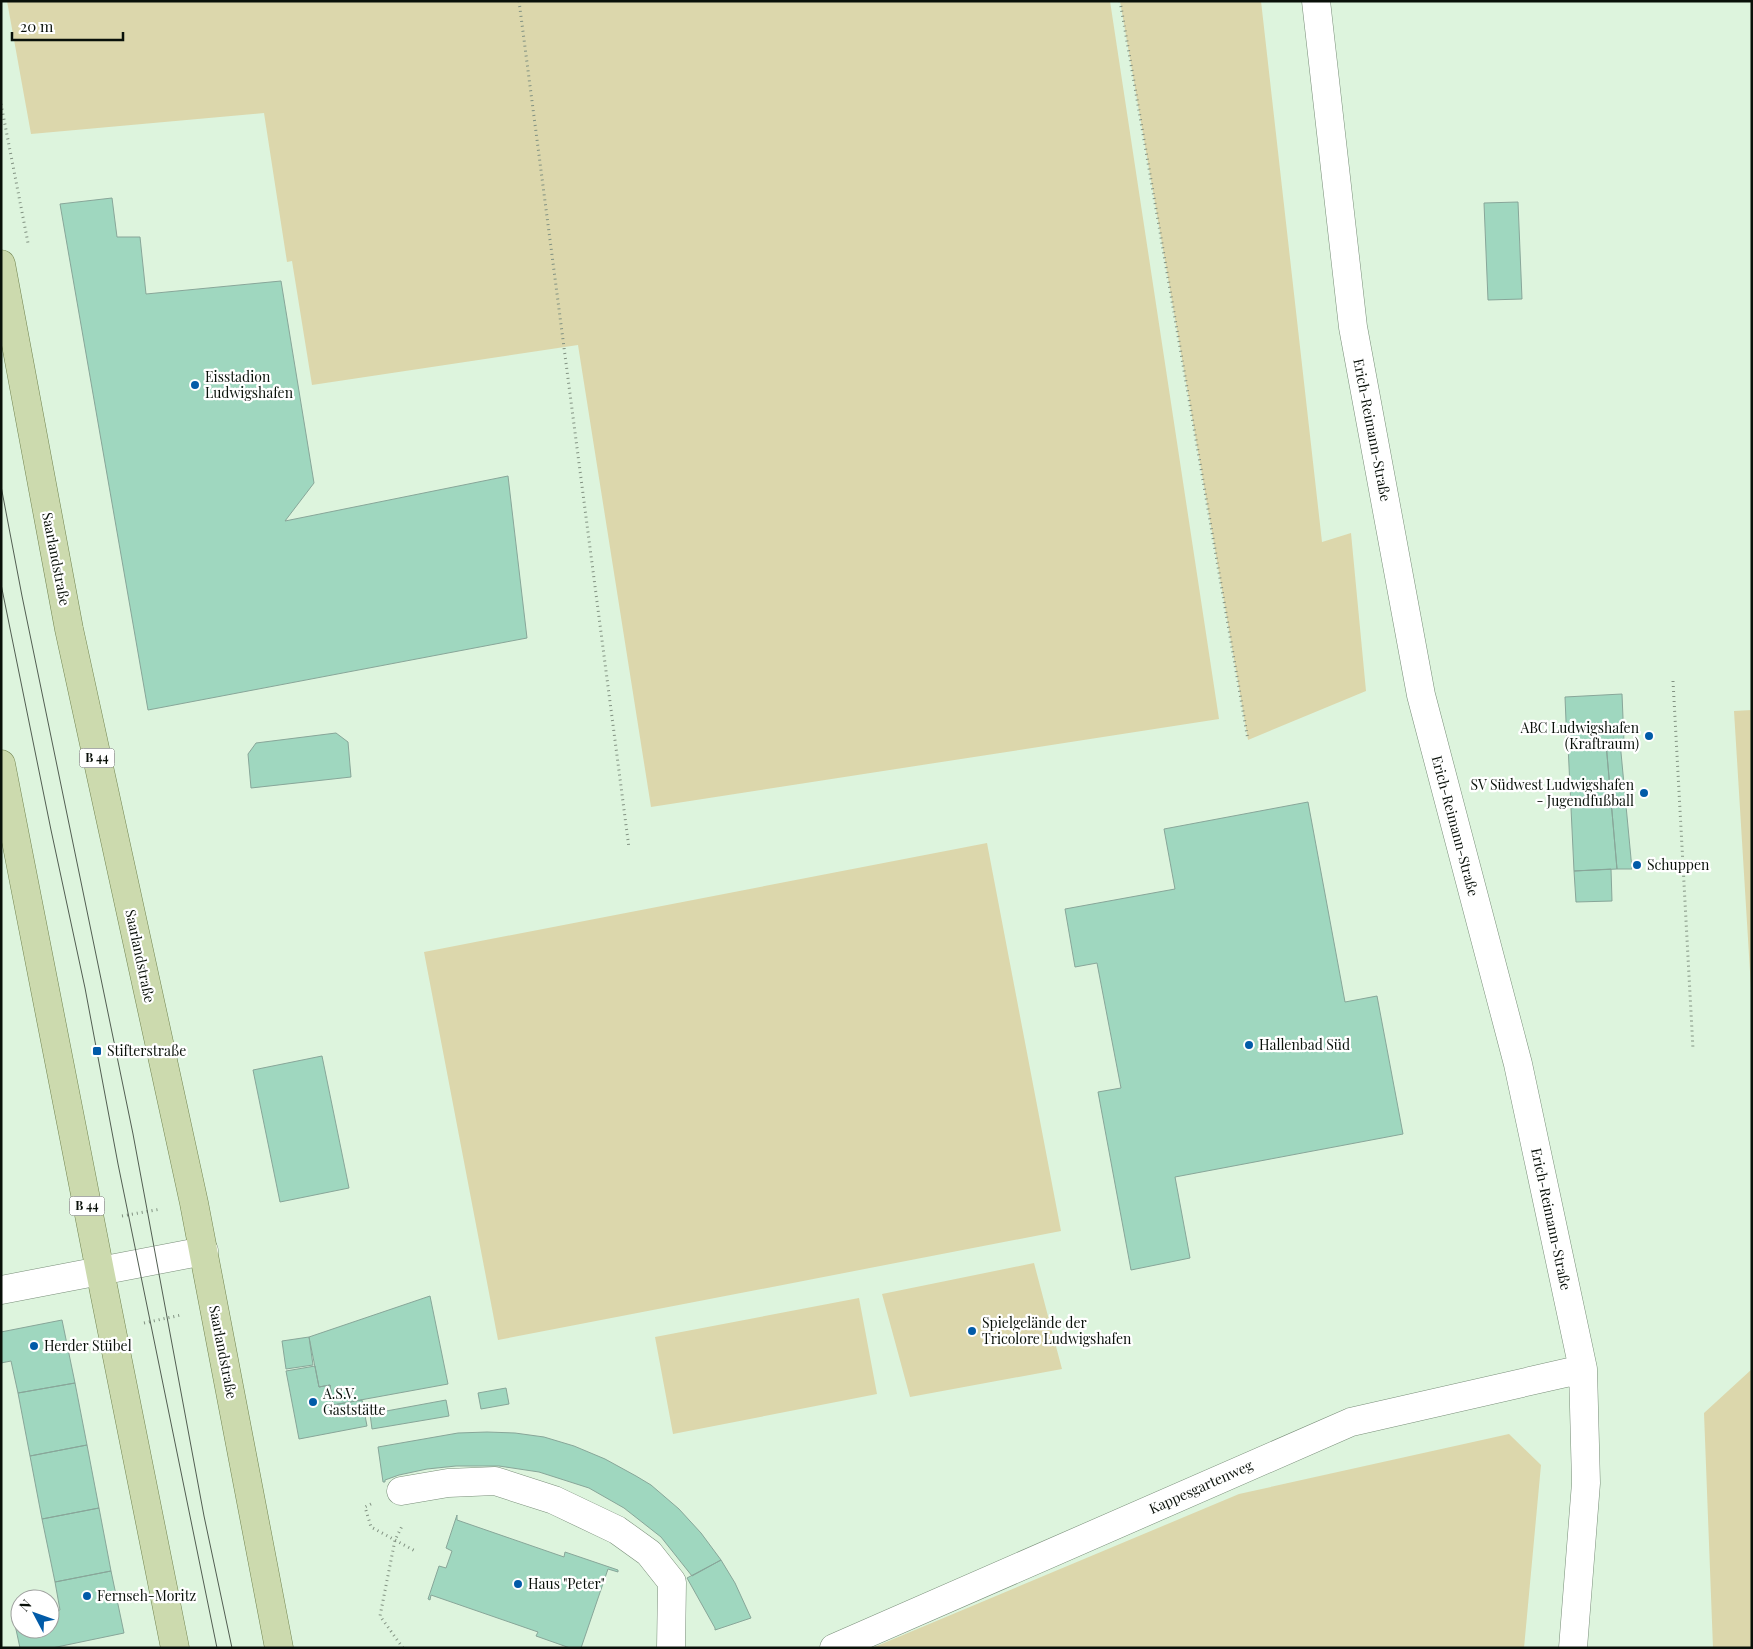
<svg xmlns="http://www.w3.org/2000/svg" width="1753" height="1649" font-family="'Playfair Display',serif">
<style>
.green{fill:#dcd7ac}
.building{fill:#9fd7bf;stroke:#88a699}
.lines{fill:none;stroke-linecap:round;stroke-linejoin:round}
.minor-casing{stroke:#798e79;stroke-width:29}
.major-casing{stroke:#728451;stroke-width:29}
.path{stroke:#829282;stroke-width:3;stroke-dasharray:1 4;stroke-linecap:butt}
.minor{stroke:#fff;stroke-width:28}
.major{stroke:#ccdaae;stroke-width:28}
.tram{stroke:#515d51;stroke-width:1}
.poi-dot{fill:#015ba8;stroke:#fff;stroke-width:2}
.labels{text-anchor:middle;stroke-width:4.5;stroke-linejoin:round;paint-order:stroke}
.shield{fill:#fff;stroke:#535853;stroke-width:1}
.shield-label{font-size:12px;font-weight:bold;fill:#091009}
.poi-label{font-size:14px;fill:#091009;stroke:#fff;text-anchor:start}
.street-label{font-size:14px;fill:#091009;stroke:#fff}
</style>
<rect width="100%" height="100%" fill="#ddf4dd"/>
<path class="green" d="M7,1H1110L1219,719L651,807L578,345L312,385L292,261L287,262L264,113L31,134Z
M1120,1H1261L1322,542L1351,533L1366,691L1248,740Z
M1752,710V1004L1734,711Z
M987,843L1061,1231L498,1340L424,952Z
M1034,1263L1062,1369L910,1397L882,1294Z
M859,1298L877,1394L673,1434L655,1337Z
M1752,1369V1648H1713L1704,1413Z
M1509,1434L1541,1465L1524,1648H872L1239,1494Z"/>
<path class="building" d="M112,198L117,237H140L146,294L281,281L314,483L285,521L508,476L527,638L148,710L60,204Z
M1518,202L1522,299L1488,300L1484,203Z
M1622,694L1624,742L1567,745L1565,697Z
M336,733L348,742L351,777L251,788L248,754L256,743Z
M1620,742L1632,869H1617L1606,743Z
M1606,743L1617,869L1574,871L1568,745Z
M1308,802L1345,1002L1377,996L1403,1134L1175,1177L1190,1258L1131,1270L1098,1092L1121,1088L1097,963L1075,967L1065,909L1175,889L1164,829Z
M1611,869L1612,901L1576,902L1574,871Z
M322,1056L349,1188L280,1202L253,1070Z
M430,1296L448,1384L333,1405L330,1385L319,1387L309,1337Z
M62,1320L75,1383L18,1393L11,1361L1,1363V1332Z
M309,1337L313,1365L286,1369L282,1341Z
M315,1366L319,1387L330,1385L333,1405L362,1400L367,1426L299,1439L286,1371Z
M75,1383L87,1445L30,1456L18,1393Z
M506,1388L509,1404L481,1409L478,1393Z
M446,1400L449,1416L372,1429L370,1414Z
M487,1432L515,1433L544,1437L574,1446L605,1459L636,1476L651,1485L679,1509L701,1533L721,1560L692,1576L661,1537L624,1508L589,1488L539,1472L499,1466H456L427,1469L399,1475L385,1480V1482H383L378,1447L458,1433Z
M87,1445L99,1508L42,1519L30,1456Z
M99,1508L111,1571L55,1582L42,1519Z
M457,1515V1520L564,1557L565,1552L618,1570V1572L608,1569L581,1648H570L536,1636L538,1632L431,1595L430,1600L428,1599L439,1566L446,1568L452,1551L446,1548Z
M721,1560L735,1583L751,1618L715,1630V1628L687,1578Z
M111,1571L124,1633L52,1648H20L14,1620L20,1619V1629H50V1613L60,1610L55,1582Z"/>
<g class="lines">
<defs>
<path id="minor" d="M1316,1L1353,327L1421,695L1518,1064L1583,1369L1586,1483L1573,1648
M1,1290L204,1251
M401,1491L448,1483L495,1481L554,1500L617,1530L649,1553L672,1582L671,1648
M834,1648L1351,1422L1583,1369"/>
<path id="major" d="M1,264L69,629L194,1203L279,1648
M1,764L100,1271L175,1648"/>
</defs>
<use href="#minor" class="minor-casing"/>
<use href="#major" class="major-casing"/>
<path class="path" d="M519,1L629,848
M1120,1L1248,740
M1,104L28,243
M1673,681L1693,1049
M122,1216L161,1209
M144,1323L181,1315
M371,1504L365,1507L371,1527L417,1552
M403,1648L380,1616L395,1540L403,1524"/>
<use href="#minor" class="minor"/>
<use href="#major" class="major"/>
<path class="tram" d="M1,486L22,596L133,1134L204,1516L232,1648
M1,584L51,830L85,988L118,1164L217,1648"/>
</g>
<g class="poi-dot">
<circle cx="195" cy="385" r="5"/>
<circle cx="1649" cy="736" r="5"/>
<circle cx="1644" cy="793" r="5"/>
<circle cx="1637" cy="865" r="5"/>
<circle cx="1249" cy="1045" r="5"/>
<rect x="92" y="1046" width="10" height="10" rx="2.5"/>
<circle cx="972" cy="1331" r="5"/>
<circle cx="34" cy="1346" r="5"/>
<circle cx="313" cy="1402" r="5"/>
<circle cx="518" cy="1584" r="5"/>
<circle cx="87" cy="1596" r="5"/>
</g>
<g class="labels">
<g class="shield">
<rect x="79.5" y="748.5" width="35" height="19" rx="4"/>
<rect x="69.5" y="1196.5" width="35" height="19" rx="4"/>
</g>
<g class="shield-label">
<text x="97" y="762">B 44</text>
<text x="87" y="1210">B 44</text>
</g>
<g class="poi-label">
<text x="205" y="382">Eisstadion<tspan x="205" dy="16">Ludwigshafen</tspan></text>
<text x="1639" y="733" text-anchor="end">ABC Ludwigshafen<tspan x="1639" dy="16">(Kraftraum)</tspan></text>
<text x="1634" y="790" text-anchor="end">SV Südwest Ludwigshafen<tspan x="1634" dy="16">- Jugendfußball</tspan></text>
<text x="1647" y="870">Schuppen</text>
<text x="1259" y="1050">Hallenbad Süd</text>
<text x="107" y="1056">Stifterstraße</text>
<text x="982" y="1328">Spielgelände der<tspan x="982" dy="16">Tricolore Ludwigshafen</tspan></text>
<text x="44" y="1351">Herder Stübel</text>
<text x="323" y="1399">A.S.V.<tspan x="323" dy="16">Gaststätte</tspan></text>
<text x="528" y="1589">Haus "Peter"</text>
<text x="97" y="1601">Fernseh-Moritz</text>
</g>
<g class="street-label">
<text transform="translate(1372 430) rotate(79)" y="5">Erich-Reimann-Straße</text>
<text transform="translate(56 559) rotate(79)" y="5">Saarlandstraße</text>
<text transform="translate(1455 826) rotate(75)" y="5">Erich-Reimann-Straße</text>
<text transform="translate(140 956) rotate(78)" y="5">Saarlandstraße</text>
<text transform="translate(1551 1219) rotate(78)" y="5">Erich-Reimann-Straße</text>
<text transform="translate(223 1352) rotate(79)" y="5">Saarlandstraße</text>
<text transform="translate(1201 1487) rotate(-24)" y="5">Kappesgartenweg</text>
</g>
</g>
<rect width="1753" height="1649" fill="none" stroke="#091009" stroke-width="5"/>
<g transform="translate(35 1614) rotate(311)"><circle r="24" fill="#ffffff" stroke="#9d9f9d"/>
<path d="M0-4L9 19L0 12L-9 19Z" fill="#015ba8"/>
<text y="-8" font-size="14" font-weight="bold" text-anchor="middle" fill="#091009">N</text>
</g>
<path d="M12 32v8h111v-8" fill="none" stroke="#091009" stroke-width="2.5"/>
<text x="20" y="32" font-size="15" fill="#091009" stroke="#ffffff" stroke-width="4" paint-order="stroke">20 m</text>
</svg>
